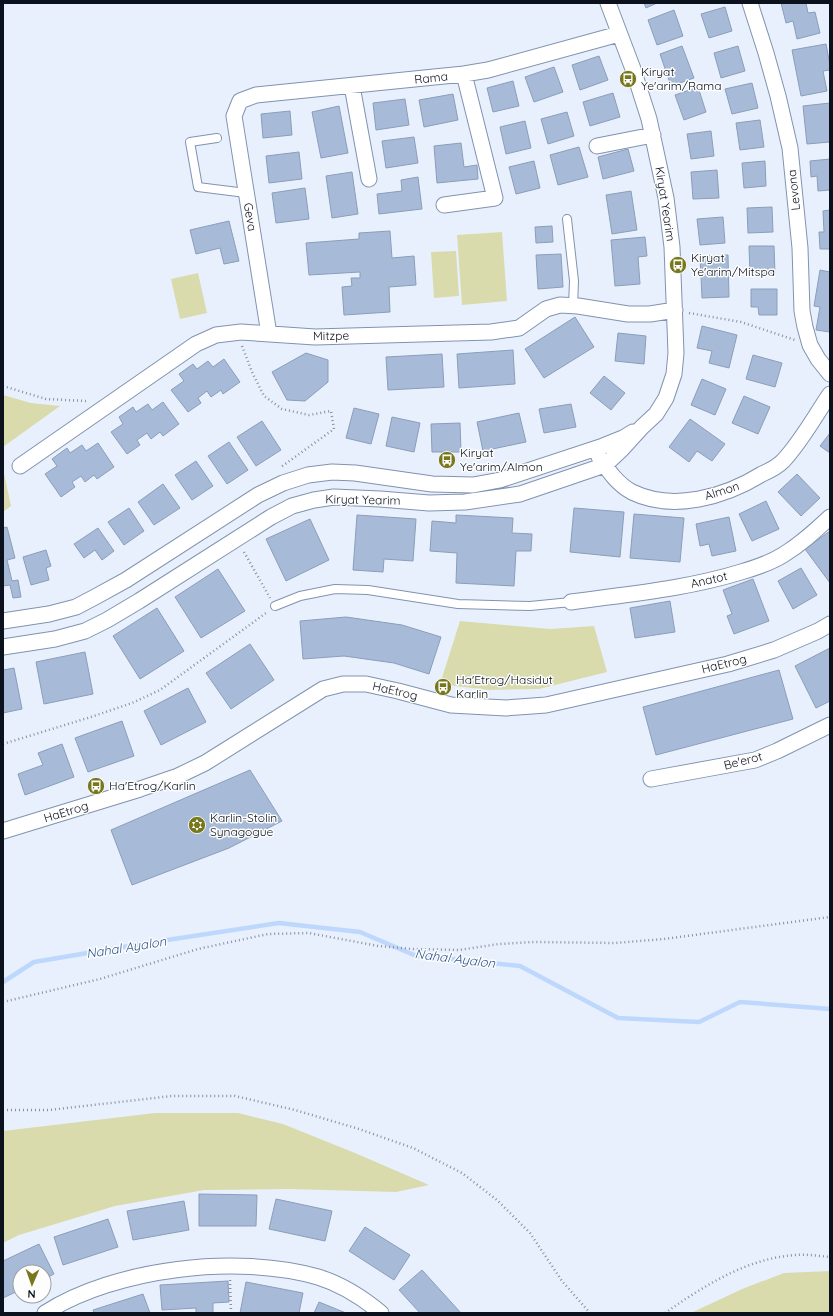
<svg xmlns="http://www.w3.org/2000/svg" width="833" height="1316" font-family="Quicksand,sans-serif">
<style>
.green{fill:#d9dbad}
.lines{fill:none;stroke-linecap:round;stroke-linejoin:round}
.stream{stroke:#bed7fc;stroke-width:4.5}
.building{fill:#a7bbd8;stroke:#8a9eba}
.lane-casing{stroke:#8093af;stroke-width:10}
.street-casing{stroke:#8093af;stroke-width:17}
.path{stroke:#89919d;stroke-width:2.5;stroke-dasharray:1 3;stroke-linecap:butt}
.lane{stroke:#fff;stroke-width:8}
.street{stroke:#fff;stroke-width:15}
.labels{text-anchor:middle;stroke-width:3;stroke-linejoin:round;paint-order:stroke}
.poi-label{font-size:12px;fill:#0b121d;stroke:#fdfdfd;text-anchor:start}
.street-label{font-size:12px;fill:#0b121d;stroke:#fdfdfd}
.water-label{font-size:13px;font-style:italic;fill:#30578f;stroke:#fdfdfd}
</style>
<rect width="100%" height="100%" fill="#e8f0fd"/>
<path class="green" d="M502,232L507,301L462,305L457,235Z
M456,251L459,296L434,298L431,252Z
M198,273L207,313L180,319L171,279Z
M3,395L31,403L60,406L3,447Z
M3,469L11,506L3,512Z
M460,621L550,629L594,626L607,672L539,689L489,690L440,684Z
M155,1113H238L283,1124L355,1153L429,1185L396,1192L289,1189L204,1190L115,1206L19,1235L3,1243V1131Z
M830,1271V1313H691L742,1289L784,1273Z"/>
<g class="lines">
<path class="stream" d="M3,982L34,962L141,944L279,923L360,932L414,955L520,966L618,1018L699,1022L740,1002L830,1009"/>
</g>
<path class="building" d="M644,3H657L646,8Z
M781,3H806L808,13L815,12L820,33L797,39L793,21L786,23Z
M725,7L732,31L709,38L701,14Z
M674,10L683,36L657,45L648,20Z
M826,44L830,65V70L823,71L827,91L801,96L792,50Z
M682,46L694,78L671,86L660,54Z
M738,46L745,71L721,78L714,53Z
M599,56L608,80L580,90L572,65Z
M554,67L563,92L534,102L525,77Z
M513,81L519,106L493,112L487,88Z
M752,83L758,108L732,114L725,89Z
M698,87L706,112L684,120L675,95Z
M613,93L620,117L590,126L583,102Z
M453,94L458,120L424,127L419,100Z
M405,99L409,125L376,130L373,103Z
M830,103V142L807,144L803,106Z
M339,106L348,153L321,158L312,112Z
M290,111L292,135L263,138L261,114Z
M567,112L574,136L548,144L541,119Z
M760,120L764,147L740,150L736,123Z
M525,121L531,148L506,154L500,127Z
M711,131L714,156L691,159L687,134Z
M414,137L418,163L386,168L382,141Z
M461,143L464,167L477,165L478,179L437,183L434,146Z
M579,147L588,177L558,185L550,155Z
M628,149L634,171L603,179L598,157Z
M299,152L302,179L269,183L266,156Z
M830,159V190L818,191L817,176L811,177L810,161Z
M534,161L540,188L516,194L509,167Z
M765,161L766,186L744,188L742,163Z
M717,170L719,198L693,199L691,172Z
M352,172L358,214L332,218L326,176Z
M418,177L422,209L379,214L377,194L402,191L401,180Z
M305,188L309,219L276,223L272,193Z
M631,191L637,230L612,234L606,195Z
M772,207L773,232L748,233L747,208Z
M830,210V249H820L819,232H824L823,211Z
M723,217L725,243L700,245L697,219Z
M229,221L239,261L224,264L220,248L196,254L190,230Z
M552,226L553,242L536,243L535,227Z
M390,231L392,258L414,256L416,285L389,287L390,312L344,315L342,287L352,286L351,278H360V272L309,275L306,243L359,239V233Z
M645,237L647,256L638,257L640,284L615,286L611,240Z
M749,246H774L775,274L750,275Z
M561,254L563,287L538,289L536,255Z
M728,255L729,297L702,298L700,256Z
M820,270L830,272V332L816,330L820,307L814,306Z
M751,289H777V315H759L758,307H751Z
M575,317L594,347L544,378L525,349Z
M702,326L737,335L729,368L709,363L712,351L697,348Z
M618,333L646,336L644,364L615,361Z
M513,350L515,384L459,388L457,354Z
M306,353L328,360V382L305,401L287,400L272,372Z
M442,354L444,387L388,390L386,357Z
M753,355L782,363L775,387L746,379Z
M224,359L240,382L223,394L221,390L211,397L207,391L198,398L201,403L188,412L171,390L184,381L179,374L193,364L197,369L208,361L213,367Z
M604,376L625,393L611,410L590,393Z
M702,379L726,389L715,415L691,405Z
M744,396L770,407L758,434L732,423Z
M163,402L179,424L163,436L160,432L151,439L147,433L137,440L140,445L127,454L111,432L123,424L119,417L133,407L136,412L148,404L152,410Z
M571,404L576,427L544,433L539,409Z
M354,408L379,414L371,444L346,438Z
M519,413L526,442L483,451L477,422Z
M392,417L420,423L414,452L386,446Z
M690,419L725,444L712,461L697,451L689,462L669,447Z
M262,421L281,450L256,466L237,437Z
M460,423L461,452H432L431,424Z
M830,433V453L820,446Z
M229,442L248,470L227,484L208,456Z
M98,443L114,467L97,479L94,475L85,482L81,476L72,482L75,487L61,497L45,474L57,466L52,459L67,448L70,453L82,445L86,451Z
M196,461L213,486L192,500L175,475Z
M797,474L820,498L801,516L778,492Z
M163,484L180,508L154,525L138,502Z
M766,501L779,529L752,541L739,514Z
M129,508L144,531L124,545L108,522Z
M574,508L624,512L620,557L570,552Z
M634,514L684,518L680,562L630,558Z
M357,515L416,519L413,561L384,559L383,572L353,570Z
M456,515L513,518L512,533L532,534L531,551H516L514,586L456,583L457,553L430,551L432,521L456,523Z
M729,517L736,551L712,556L709,544L700,546L696,524Z
M310,519L329,560L286,581L266,539Z
M7,527L15,558L7,560L12,581L18,580L21,597L13,598L10,585L3,586V528Z
M98,528L114,551L102,560L95,550L84,558L74,544Z
M830,531V583L805,549Z
M46,550L51,566L46,568L49,580L31,585L23,557Z
M801,568L817,595L793,609L778,581Z
M218,569L245,611L201,638L175,597Z
M753,579L769,621L734,634L727,616L732,614L723,590Z
M670,601L675,632L635,638L630,608Z
M157,608L184,651L140,679L113,636Z
M346,617L402,625L441,637L429,674L394,663L344,656L303,659L300,621Z
M250,644L274,680L231,709L206,673Z
M830,648V701L816,708L795,666Z
M85,652L93,694L44,704L36,662Z
M14,668L22,709L3,713V670Z
M779,670L793,719L656,755L643,707Z
M188,688L206,722L161,745L144,711Z
M122,721L134,756L88,772L75,738Z
M62,744L74,777L25,795L18,774L43,765L38,753Z
M250,770L282,821L229,848L132,885L111,830Z
M199,1194L257,1195L256,1226H199Z
M276,1199L332,1211L325,1241L269,1229Z
M184,1201L189,1230L133,1240L127,1211Z
M108,1219L118,1247L63,1265L54,1237Z
M365,1227L410,1255L394,1280L349,1251Z
M39,1244L54,1274L44,1279V1272H20V1290L3,1298V1261Z
M422,1270L461,1313H420L399,1290Z
M228,1281L229,1302L213,1303V1313H196V1308L162,1310L160,1285Z
M246,1282L303,1293L299,1313H240Z
M143,1294L150,1313H94L93,1310Z
M319,1302L346,1313H314Z"/>
<g class="lines">
<defs>
<path id="lane" d="M217,138L190,142L198,187L246,193
M567,219L574,281L573,306
M275,606L300,596L335,589L368,590L458,604L530,606L571,602"/>
<path id="street" d="M750,3L766,53L778,96L790,148L800,248L802,311L805,327L810,345L818,359L830,374
M352,86L369,179
M597,146L653,135
M444,205L495,198L464,74
M269,334L234,116L240,101L256,95L464,74L488,70L619,34
M599,457C608,470 617,484 632,492C673,512 725,497 762,474C769,471 777,467 783,461C801,442 815,416 830,394
M20,466L196,344L216,335L241,332L315,337L491,332L519,328L546,309L560,305L578,306L628,314H650L675,310
M571,602C628,594 686,589 741,572C755,568 770,563 783,555C801,544 815,531 830,517
M3,621L49,614L76,607L95,597L126,580L258,495L283,483L308,475L332,472L355,473L432,484L473,485L500,480L603,446L623,438L633,432
M3,647L55,639L85,631L107,620L139,601L271,517L292,506L314,500L334,497L380,499L429,503L465,502L520,494L605,465L622,449L642,427L656,414L666,398L674,374L676,353L672,247L666,198L649,119L633,69L608,3
M651,779L755,760L777,751L830,725
M3,831L140,789L178,776L205,763L323,689L343,684H366L398,691L451,705L506,708L546,705L728,664L774,650L818,631L830,624
M45,1313C115,1268 238,1254 318,1277C341,1284 363,1298 381,1313"/>
</defs>
<use href="#lane" class="lane-casing"/>
<use href="#street" class="street-casing"/>
<path class="path" d="M689,313L741,322L795,340
M242,346L252,372L264,396L282,409L309,415L331,411L334,429L281,467
M3,386L46,399L86,401
M244,552L270,598
M3,744L91,717L132,703L160,690L266,613
M3,1002L100,979L198,949L268,934L309,933L378,946L413,949L459,950L499,944L535,942L615,943L664,939L830,917
M3,1110H49L172,1096H235L295,1110L359,1129L413,1148L462,1173L497,1200L530,1233L562,1281L590,1313
M230,1280L231,1313
M665,1313C704,1286 747,1258 796,1255C807,1254 819,1256 830,1257"/>
<use href="#lane" class="lane"/>
<use href="#street" class="street"/>
</g>
<defs>
<symbol id="bus-disc" viewBox="-11 -11 22 22"><circle r="9.5" fill="#77771d" stroke="#fdfdfd"/><path d="M-5-6H5V4H4V6H2V4H-2V6H-4V4H-5ZM-3.5-4V0h7V-4ZM-3.5 1.2v1.5H-2V1.2ZM2 1.2v1.5H3.5V1.2Z" fill="#fff"/></symbol>
<symbol id="synagogue-disc" viewBox="-11 -11 22 22"><circle r="9.5" fill="#77771d" stroke="#fdfdfd"/><path d="M0-6.5L5.6 3.2H-5.6ZM0 6.5L5.6-3.2H-5.6Z" fill="#fff"/></symbol>
</defs>
<g fill-rule="evenodd">
<use href="#bus-disc" x="618" y="69" width="20" height="20"/>
<use href="#bus-disc" x="668" y="255" width="20" height="20"/>
<use href="#bus-disc" x="437" y="450" width="20" height="20"/>
<use href="#bus-disc" x="433" y="677" width="20" height="20"/>
<use href="#bus-disc" x="86" y="776" width="20" height="20"/>
<use href="#synagogue-disc" x="187" y="815" width="20" height="20"/>
</g>
<g class="labels">
<g class="poi-label">
<text x="641" y="76">Kiryat<tspan x="641" dy="14">Ye'arim/Rama</tspan></text>
<text x="691" y="262">Kiryat<tspan x="691" dy="14">Ye'arim/Mitspa</tspan></text>
<text x="460" y="457">Kiryat<tspan x="460" dy="14">Ye'arim/Almon</tspan></text>
<text x="456" y="684">Ha'Etrog/Hasidut<tspan x="456" dy="14">Karlin</tspan></text>
<text x="109" y="790">Ha'Etrog/Karlin</text>
<text x="210" y="822">Karlin-Stolin<tspan x="210" dy="14">Synagogue</tspan></text>
</g>
<g class="street-label">
<text transform="translate(431 78) rotate(-6)" y="4">Rama</text>
<text transform="translate(794 190) rotate(-96)" y="4">Levona</text>
<text transform="translate(665 204) rotate(81)" y="4">Kiryat Yearim</text>
<text transform="translate(250 217) rotate(81)" y="4">Geva</text>
<text transform="translate(331 336) rotate(-1)" y="4">Mitzpe</text>
<text transform="translate(722 491) rotate(-18)" y="4">Almon</text>
<text transform="translate(363 500) rotate(1)" y="4">Kiryat Yearim</text>
<text transform="translate(709 580) rotate(-13)" y="4">Anatot</text>
<text transform="translate(724 664) rotate(-14)" y="4">HaEtrog</text>
<text transform="translate(395 691) rotate(13)" y="4">HaEtrog</text>
<text transform="translate(743 761) rotate(-14)" y="4">Be'erot</text>
<text transform="translate(66 812) rotate(-17)" y="4">HaEtrog</text>
</g>
<g class="water-label">
<text transform="translate(126 947) rotate(-9)" y="5">Nahal Ayalon</text>
<text transform="translate(455 958) rotate(7)" y="5">Nahal Ayalon</text>
</g>
</g>
<rect width="833" height="1316" fill="none" stroke="#0b121d" stroke-width="8"/>
<g transform="translate(32 1284) rotate(182)"><circle r="19" fill="#fdfdfd" stroke="#9c9fa3"/>
<path d="M0-3L7 15L0 10L-7 15Z" fill="#77771d"/>
<text y="-6" font-size="11" font-weight="bold" text-anchor="middle" fill="#0b121d">N</text>
</g>
</svg>
